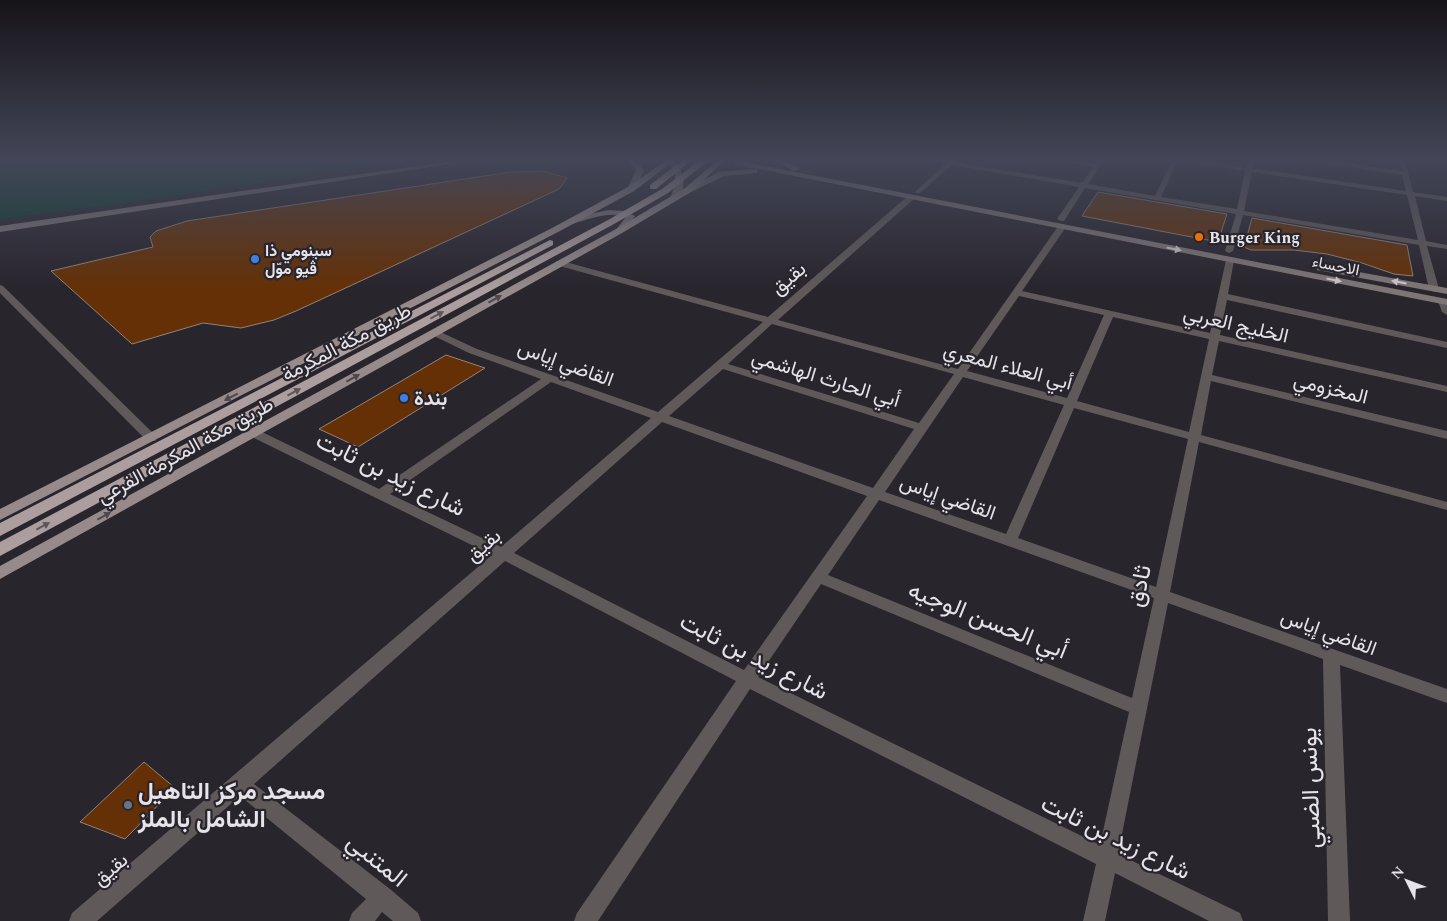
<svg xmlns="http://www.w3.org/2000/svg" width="1447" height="921" font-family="Spectral,Vazirmatn,serif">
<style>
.green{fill:#0a3e2c}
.building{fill:#653006;stroke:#90847e}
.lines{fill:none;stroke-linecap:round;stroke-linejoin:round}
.minor{fill:#5f5959;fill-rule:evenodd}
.secondary{fill:#7e7575;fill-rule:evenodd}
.primary{fill:#968a8a;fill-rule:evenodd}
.motorway{fill:#ac9e9e;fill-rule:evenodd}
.oneway{fill:#ccc8cc}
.oneway2{fill:#4f484e}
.oneway3{fill:#5d555a}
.food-dot{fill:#e8710a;stroke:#29252d;stroke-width:2}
.shop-dot{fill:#3f7fe0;stroke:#29252d;stroke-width:2}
.worship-dot{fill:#6b7280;stroke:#29252d;stroke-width:2}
.labels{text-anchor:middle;stroke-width:4.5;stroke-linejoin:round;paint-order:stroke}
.far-poi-label{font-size:16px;font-weight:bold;fill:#e6e3e9;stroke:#29252d;text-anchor:start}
.far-street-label{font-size:16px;fill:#e6e3e9;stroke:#29252d}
.street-label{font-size:20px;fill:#e6e3e9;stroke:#29252d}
.poi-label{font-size:20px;font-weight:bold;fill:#e6e3e9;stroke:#29252d;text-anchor:start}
.near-street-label{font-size:24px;fill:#e6e3e9;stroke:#29252d}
.near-poi-label{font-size:24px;font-weight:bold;fill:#e6e3e9;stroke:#29252d;text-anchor:start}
</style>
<rect width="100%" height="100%" fill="#29252d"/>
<path class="green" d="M0,160H412L125,203L0,219Z"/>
<path class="building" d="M543,171L567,178L559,189L296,311L274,320L241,328L203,323L132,344L51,271L153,247L150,237L156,231L187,221L511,172Z
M1098,192L1227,214L1218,242L1082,216Z
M1252,218L1407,245L1413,276L1394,274L1362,263L1327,254L1294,250H1251L1244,247Z
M446,355L485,368L358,447L319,429Z
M144,762L175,788L125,839L80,822Z"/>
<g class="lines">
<path class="minor" d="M928,160H957L955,162L1082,183L1093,167L1056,160H1073L1095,164L1098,160H1104L1088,184L1155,196L1172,160H1196L1246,168L1248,160H1254L1252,168L1406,191L1402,175L1306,160H1324L1402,171L1399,160H1405L1413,192L1447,197V201L1415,196L1426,241L1447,245V249L1427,246L1439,289L1434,292L1429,289L1419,245L1243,215L1233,251L1229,253L1225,251L1236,214L1085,188L1064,221H1061L1057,219L1079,187L952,165L920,193H916V191L945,164ZM1178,160L1245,171L1237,209L1161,197ZM1252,172L1407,195L1418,240L1244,211Z
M1428,160H1447V164Z
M909,195L916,197L778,320L958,369L1059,225H1062L1066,227L1022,291L1210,333L1226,260L1230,257L1234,260L1228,294L1447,342V348L1227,300L1220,335L1447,386V392L1219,341L1212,375L1447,431V439L1211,381L1201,435L1447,502V510L1199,442L1170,592L1447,689V703L1340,665L1350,921H1328L1323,659L1168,603L1118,854L1240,913L1243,921H1209L1115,873L1105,921H1083L1096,864L750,689L598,921H574L577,913L736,681L505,561L254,784L390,889L418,913L421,921H393L382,912L375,921H349L352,913L366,899L240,796L97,921H69L72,913L492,555L250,436L248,433L250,430H258L379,489L541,379L469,353L432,335V331L436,330L477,349L658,412L763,322L556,265V261H562L768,317ZM1019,296L1104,315L1067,398L967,371ZM1113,317L1209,339L1189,432L1077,401ZM772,324L954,374L919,423L728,364ZM723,369L914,429L873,488L669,416ZM963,377L1064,405L1006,534L885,492ZM551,382L651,418L501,547L390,494ZM1074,408L1188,439L1156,587L1018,538ZM662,422L867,496L744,670L514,553ZM879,500L1154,598L1132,698L828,575ZM821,584L1129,712L1100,845L758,677Z
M0,285L3,286L155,435L157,438L155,441H147L0,293Z
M1443,298L1447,300V315L1442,312L1438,301Z"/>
<path class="secondary" d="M458,160H477L0,232V226Z
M628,160H635L644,170L635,189L631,191L627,189L636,170Z
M667,160H674C684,170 689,193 674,200L670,198C677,183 678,173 667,160Z
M734,160L1447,299V305L749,167L734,164Z
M774,160H783L800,169L793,171Z
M754,169H757V173L724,176L691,192L684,190L719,172Z
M609,210L624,211L635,216L622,233L619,234L615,231L626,217C608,211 590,219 572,224L568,221L584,215Z
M1320,265L1447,288V294L1317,270V266Z"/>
<path class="primary" d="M667,160H675L634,191L558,232L0,520V509L552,228L628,187Z
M718,160H725L691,192L622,233L0,579V566L616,229L685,188Z"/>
<path class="motorway" d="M683,160H692L656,189H650V185Z
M700,160H709L668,193L614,224L0,556V542L608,220L662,189Z
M550,240L553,241V245L0,536V523Z"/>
</g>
<defs><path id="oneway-solid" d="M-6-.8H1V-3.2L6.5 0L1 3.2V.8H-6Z" transform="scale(1.25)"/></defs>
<g class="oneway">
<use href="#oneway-solid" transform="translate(1174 249) rotate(11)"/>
<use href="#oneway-solid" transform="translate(1334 280) rotate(11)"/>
<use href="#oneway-solid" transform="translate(1399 282) rotate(-169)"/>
</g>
<g class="oneway2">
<use href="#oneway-solid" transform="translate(495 299) rotate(-29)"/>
<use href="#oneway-solid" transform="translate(353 378) rotate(-29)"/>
<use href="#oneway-solid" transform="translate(231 397) rotate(153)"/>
<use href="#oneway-solid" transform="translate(104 516) rotate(-29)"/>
</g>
<g class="oneway3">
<use href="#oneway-solid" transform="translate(437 315) rotate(-28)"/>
<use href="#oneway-solid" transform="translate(294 392) rotate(-28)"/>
<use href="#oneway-solid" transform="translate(43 526) rotate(-28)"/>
</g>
<linearGradient id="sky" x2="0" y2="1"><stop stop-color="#171419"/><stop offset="0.55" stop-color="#434657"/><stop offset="1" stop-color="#434657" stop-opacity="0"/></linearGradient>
<rect width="1447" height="289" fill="url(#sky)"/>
<circle class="food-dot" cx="1199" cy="237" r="5"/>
<g class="shop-dot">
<circle cx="255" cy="259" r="5"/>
<circle cx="404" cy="398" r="5"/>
</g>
<circle class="worship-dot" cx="128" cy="805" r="5"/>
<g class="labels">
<g class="far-poi-label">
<text x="1209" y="243">Burger King</text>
<text x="265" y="256">سينومي ذا<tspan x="265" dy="18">ڤيو موّل</tspan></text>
</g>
<g class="far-street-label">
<text transform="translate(1336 265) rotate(11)" y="6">الاحساء</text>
</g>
<g class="street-label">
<text transform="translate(788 278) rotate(-41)" y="7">بقيق</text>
<text transform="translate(1236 324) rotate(13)" y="7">الخليج العربي</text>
<text transform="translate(346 342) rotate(-28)" y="7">طريق مكة المكرمة</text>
<text transform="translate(566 363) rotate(20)" y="7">القاضي إياس</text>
<text transform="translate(1008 366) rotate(15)" y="7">أبي العلاء المعري</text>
<text transform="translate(826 378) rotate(17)" y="7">أبي الحارث الهاشمي</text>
<text transform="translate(1331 388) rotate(14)" y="7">المخزومي</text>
<text transform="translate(185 450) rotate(-29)" y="7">طريق مكة المكرمة الفرعي</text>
<text transform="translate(948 497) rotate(19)" y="7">القاضي إياس</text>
<text transform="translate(483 545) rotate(-41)" y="7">بقيق</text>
<text transform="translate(1329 632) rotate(20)" y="7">القاضي إياس</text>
<text transform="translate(110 869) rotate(-41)" y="7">بقيق</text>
</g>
<g class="poi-label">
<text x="414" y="405">بندة</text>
</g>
<g class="near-street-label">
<text transform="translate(391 474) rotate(26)" y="8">شارع زيد بن ثابت</text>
<text transform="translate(1139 586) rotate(-79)" y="8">ثادق</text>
<text transform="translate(988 620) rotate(22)" y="8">أبي الحسن الوجيه</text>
<text transform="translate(754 656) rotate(27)" y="8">شارع زيد بن ثابت</text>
<text transform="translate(1310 788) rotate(-92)" y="8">يونس الضبي</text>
<text transform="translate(1116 837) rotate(26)" y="8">شارع زيد بن ثابت</text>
<text transform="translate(377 860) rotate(39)" y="8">المتنبي</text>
</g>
<g class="near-poi-label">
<text x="138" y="799">مسجد مركز التاهيل<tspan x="138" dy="28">الشامل بالملز</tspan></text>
</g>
</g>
<g transform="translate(1407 881) rotate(312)" stroke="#29252d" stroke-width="4" paint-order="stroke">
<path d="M0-4L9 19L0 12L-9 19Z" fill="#e6e3e9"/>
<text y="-8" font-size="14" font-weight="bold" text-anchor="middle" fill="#e6e3e9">N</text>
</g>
</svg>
